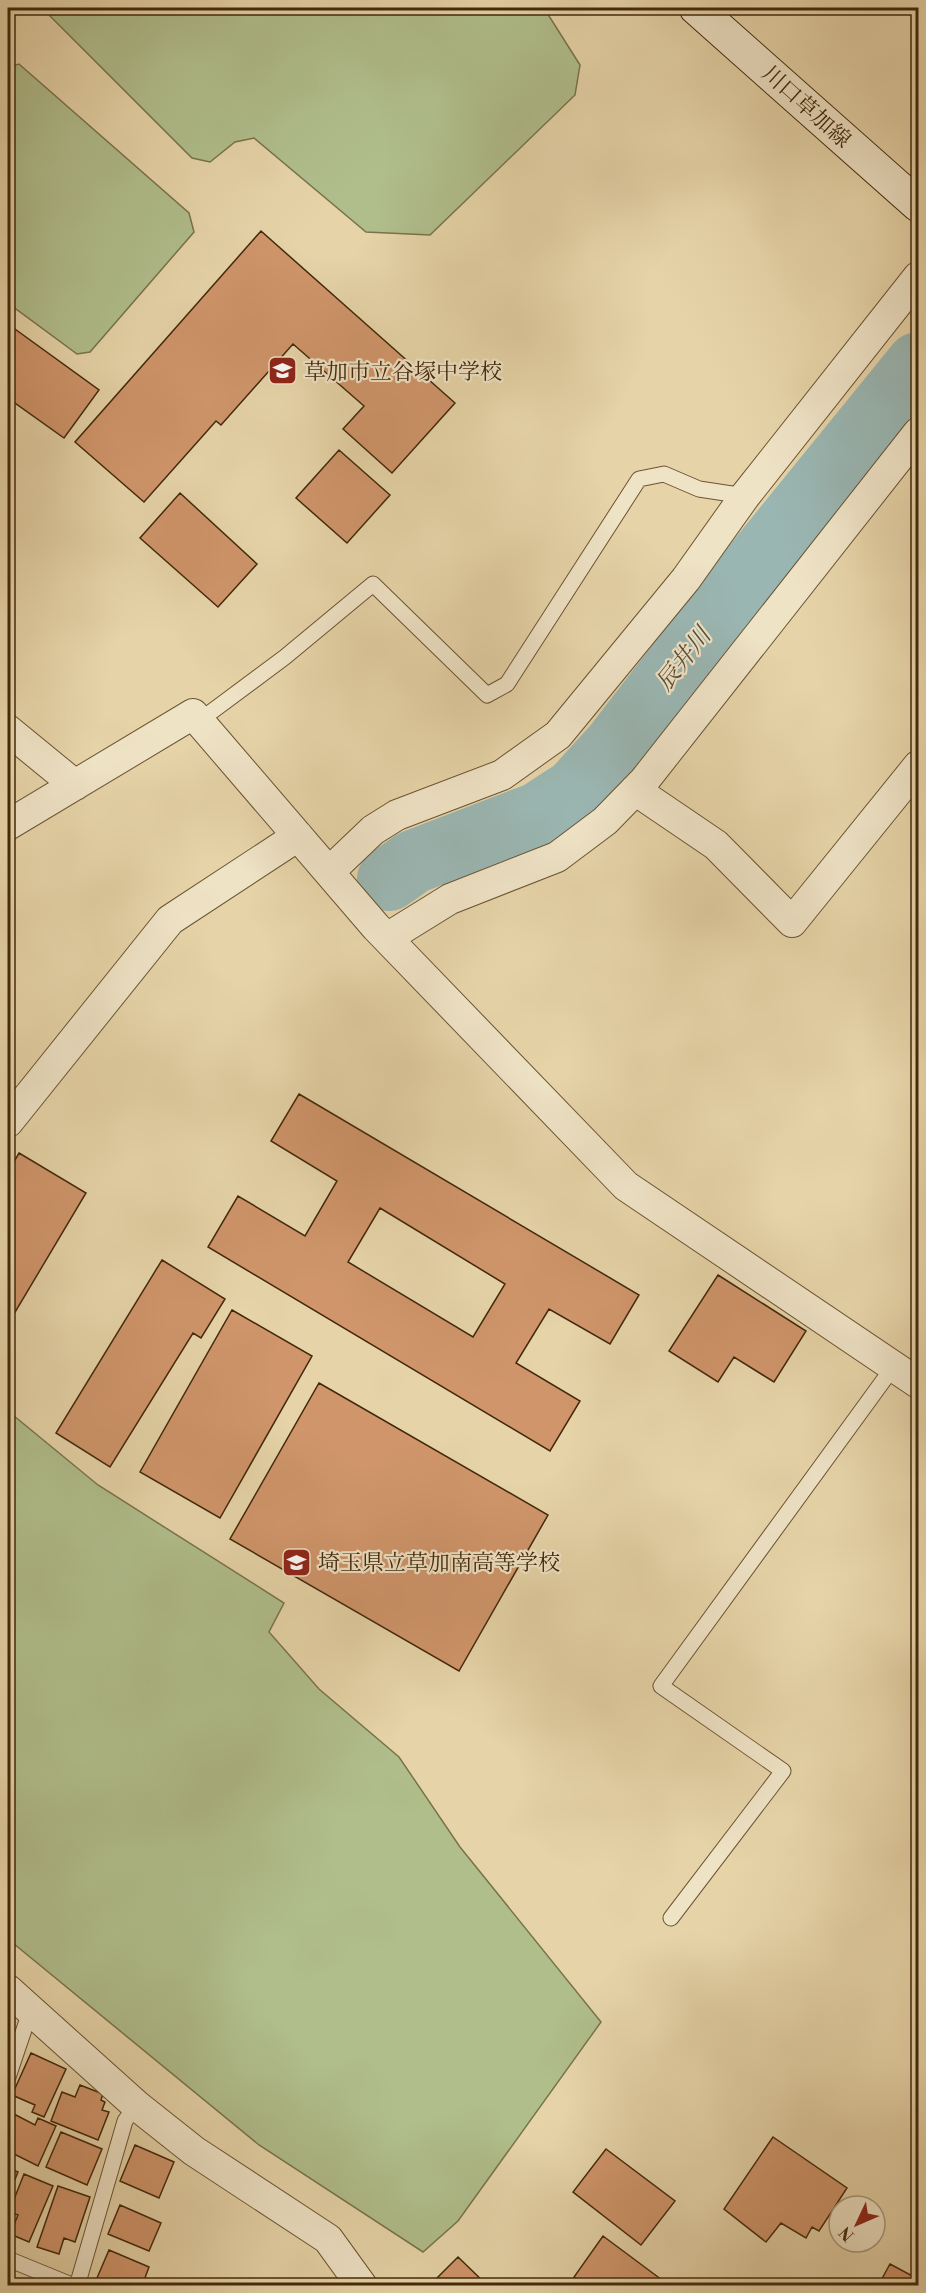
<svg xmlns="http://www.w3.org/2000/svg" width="926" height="2293" font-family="'Libre Bodoni','Noto Serif JP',serif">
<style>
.green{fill:#b0be8c;stroke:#79734b;stroke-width:1.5}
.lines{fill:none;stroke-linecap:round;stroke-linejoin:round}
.river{stroke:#9ab6b2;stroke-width:64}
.building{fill:#d0956b;stroke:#42280a;stroke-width:1.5;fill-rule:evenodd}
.lane-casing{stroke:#6b5332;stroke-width:17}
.street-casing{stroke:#6b5332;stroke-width:32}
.secondary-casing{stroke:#42280a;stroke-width:35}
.lane{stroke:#efe3c6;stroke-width:15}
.street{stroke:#efe3c6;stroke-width:30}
.secondary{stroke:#efe3c6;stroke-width:33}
.labels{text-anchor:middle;stroke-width:4.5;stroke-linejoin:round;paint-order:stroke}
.street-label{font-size:22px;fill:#42280a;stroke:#efe3c6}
.poi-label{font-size:22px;fill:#42280a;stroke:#efe3c6;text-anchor:start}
.water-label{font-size:24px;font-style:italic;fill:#584c34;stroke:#efe3c6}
</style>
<rect width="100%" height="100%" fill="#e6d4a8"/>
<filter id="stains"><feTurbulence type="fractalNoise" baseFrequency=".00333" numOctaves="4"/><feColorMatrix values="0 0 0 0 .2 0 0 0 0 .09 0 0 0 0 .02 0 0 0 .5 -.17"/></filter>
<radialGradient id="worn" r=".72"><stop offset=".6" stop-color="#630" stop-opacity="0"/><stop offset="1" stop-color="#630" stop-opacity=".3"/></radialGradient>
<path class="green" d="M57,8H544L580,65L575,95L430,235L366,232L254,138L235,142L210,162L192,158L50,16Z
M19,64L189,213L194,232L90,352L77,354L8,303V67Z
M8,1411L98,1485L284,1603L269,1632L319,1689L399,1757L460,1847L601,2022L458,2221L423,2252L259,2145L8,1939Z"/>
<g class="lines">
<path class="river" d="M389,879L413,862L538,814L575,790L615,746L748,573L918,364"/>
</g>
<path class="building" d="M8,8H21L8,21Z
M261,231L455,403L392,473L343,429L364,406L293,344L221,425L216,421L144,502L75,442Z
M8,324L99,390L64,438L8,398Z
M339,450L390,495L347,543L296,498Z
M180,493L257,564L218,607L140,538Z
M299,1094L639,1295L610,1344L549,1309L516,1363L580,1401L550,1451L208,1247L238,1196L305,1236L337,1181L271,1141ZM380,1208L505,1284L473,1337L348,1262Z
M19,1153L86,1193L8,1324V1172Z
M162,1260L225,1299L201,1338L193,1333L110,1467L56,1433Z
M718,1275L806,1331L774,1382L734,1357L718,1382L669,1351Z
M232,1310L312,1356L220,1518L140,1472Z
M319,1383L548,1515L459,1671L230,1539Z
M31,2053L66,2069L44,2117L32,2112L35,2105L12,2095Z
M80,2085L103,2094L101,2100L105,2102L102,2110L109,2112L98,2140L51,2121L62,2092L75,2097Z
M12,2113L35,2125L38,2118L56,2126L38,2166L8,2151V2122Z
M61,2132L102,2149L87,2185L46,2167Z
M773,2137L847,2188L819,2231L812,2227L806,2238L781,2223L766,2242L724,2209Z
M135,2145L174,2162L159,2198L120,2181Z
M606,2149L675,2201L641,2245L573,2192Z
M8,2168L18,2172L8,2197Z
M24,2174L53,2186L29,2242L10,2234L18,2215L9,2212Z
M58,2186L90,2197L75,2242L64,2238L59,2254L37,2247Z
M120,2205L161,2223L149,2251L108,2234Z
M603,2236L670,2286H585L574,2277Z
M109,2250L149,2267L142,2286L94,2285Z
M458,2257L488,2286H429Z
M890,2264L918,2279V2286H878Z"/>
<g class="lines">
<defs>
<path id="lane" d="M199,721L285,657L373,584L487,695L507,684L639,479L664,474L699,489L745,496
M671,1918L783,1771L661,1686L894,1366
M8,2077L31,2009
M8,2259L74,2286
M77,2286L125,2121L136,2105"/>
<path id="street" d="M8,730L75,785
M635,790L716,845L792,922L918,766
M8,825L193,714L376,927L626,1186L918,1383
M329,872L373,830L397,815L502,775L558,735L686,579L745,496L918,277
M387,938L450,899L557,857L605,821L644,781L918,433
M8,1122L170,920L298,836
M8,1990L136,2105L194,2151L328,2239L362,2286"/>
<path id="secondary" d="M696,8L918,205"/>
</defs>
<use href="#lane" class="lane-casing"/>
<use href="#street" class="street-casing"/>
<use href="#secondary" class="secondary-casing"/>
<use href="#lane" class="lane"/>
<use href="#street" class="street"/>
<use href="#secondary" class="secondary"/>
</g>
<defs>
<symbol id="school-square" viewBox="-11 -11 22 22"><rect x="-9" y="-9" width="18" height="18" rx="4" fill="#8f2418" stroke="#efe3c6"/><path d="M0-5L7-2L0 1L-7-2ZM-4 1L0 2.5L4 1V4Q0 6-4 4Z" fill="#fff"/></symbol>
</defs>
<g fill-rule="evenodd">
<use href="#school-square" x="266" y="354" width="33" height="33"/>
<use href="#school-square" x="280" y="1546" width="33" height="33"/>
</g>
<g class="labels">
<g class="street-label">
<text transform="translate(807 106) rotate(42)" y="8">川口草加線</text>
</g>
<g class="poi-label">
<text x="304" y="379">草加市立谷塚中学校</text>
<text x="318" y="1570">埼玉県立草加南高等学校</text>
</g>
<g class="water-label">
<text transform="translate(683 659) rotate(-52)" y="8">辰井川</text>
</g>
</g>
<rect width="926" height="2293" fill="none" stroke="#e6d4a8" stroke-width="30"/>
<rect x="9" y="9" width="908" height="2275" fill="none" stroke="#42280a" stroke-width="3"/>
<rect x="15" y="15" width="896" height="2263" fill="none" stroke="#42280a" stroke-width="1.5"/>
<g transform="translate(857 2224) rotate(226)"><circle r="28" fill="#efe3c6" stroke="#aa987b" stroke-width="1.5"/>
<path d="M0-4.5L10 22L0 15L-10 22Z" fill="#8f2418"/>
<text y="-9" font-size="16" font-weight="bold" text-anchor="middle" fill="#42280a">N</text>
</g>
<rect width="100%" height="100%" filter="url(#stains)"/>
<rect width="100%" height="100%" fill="url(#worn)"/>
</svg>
